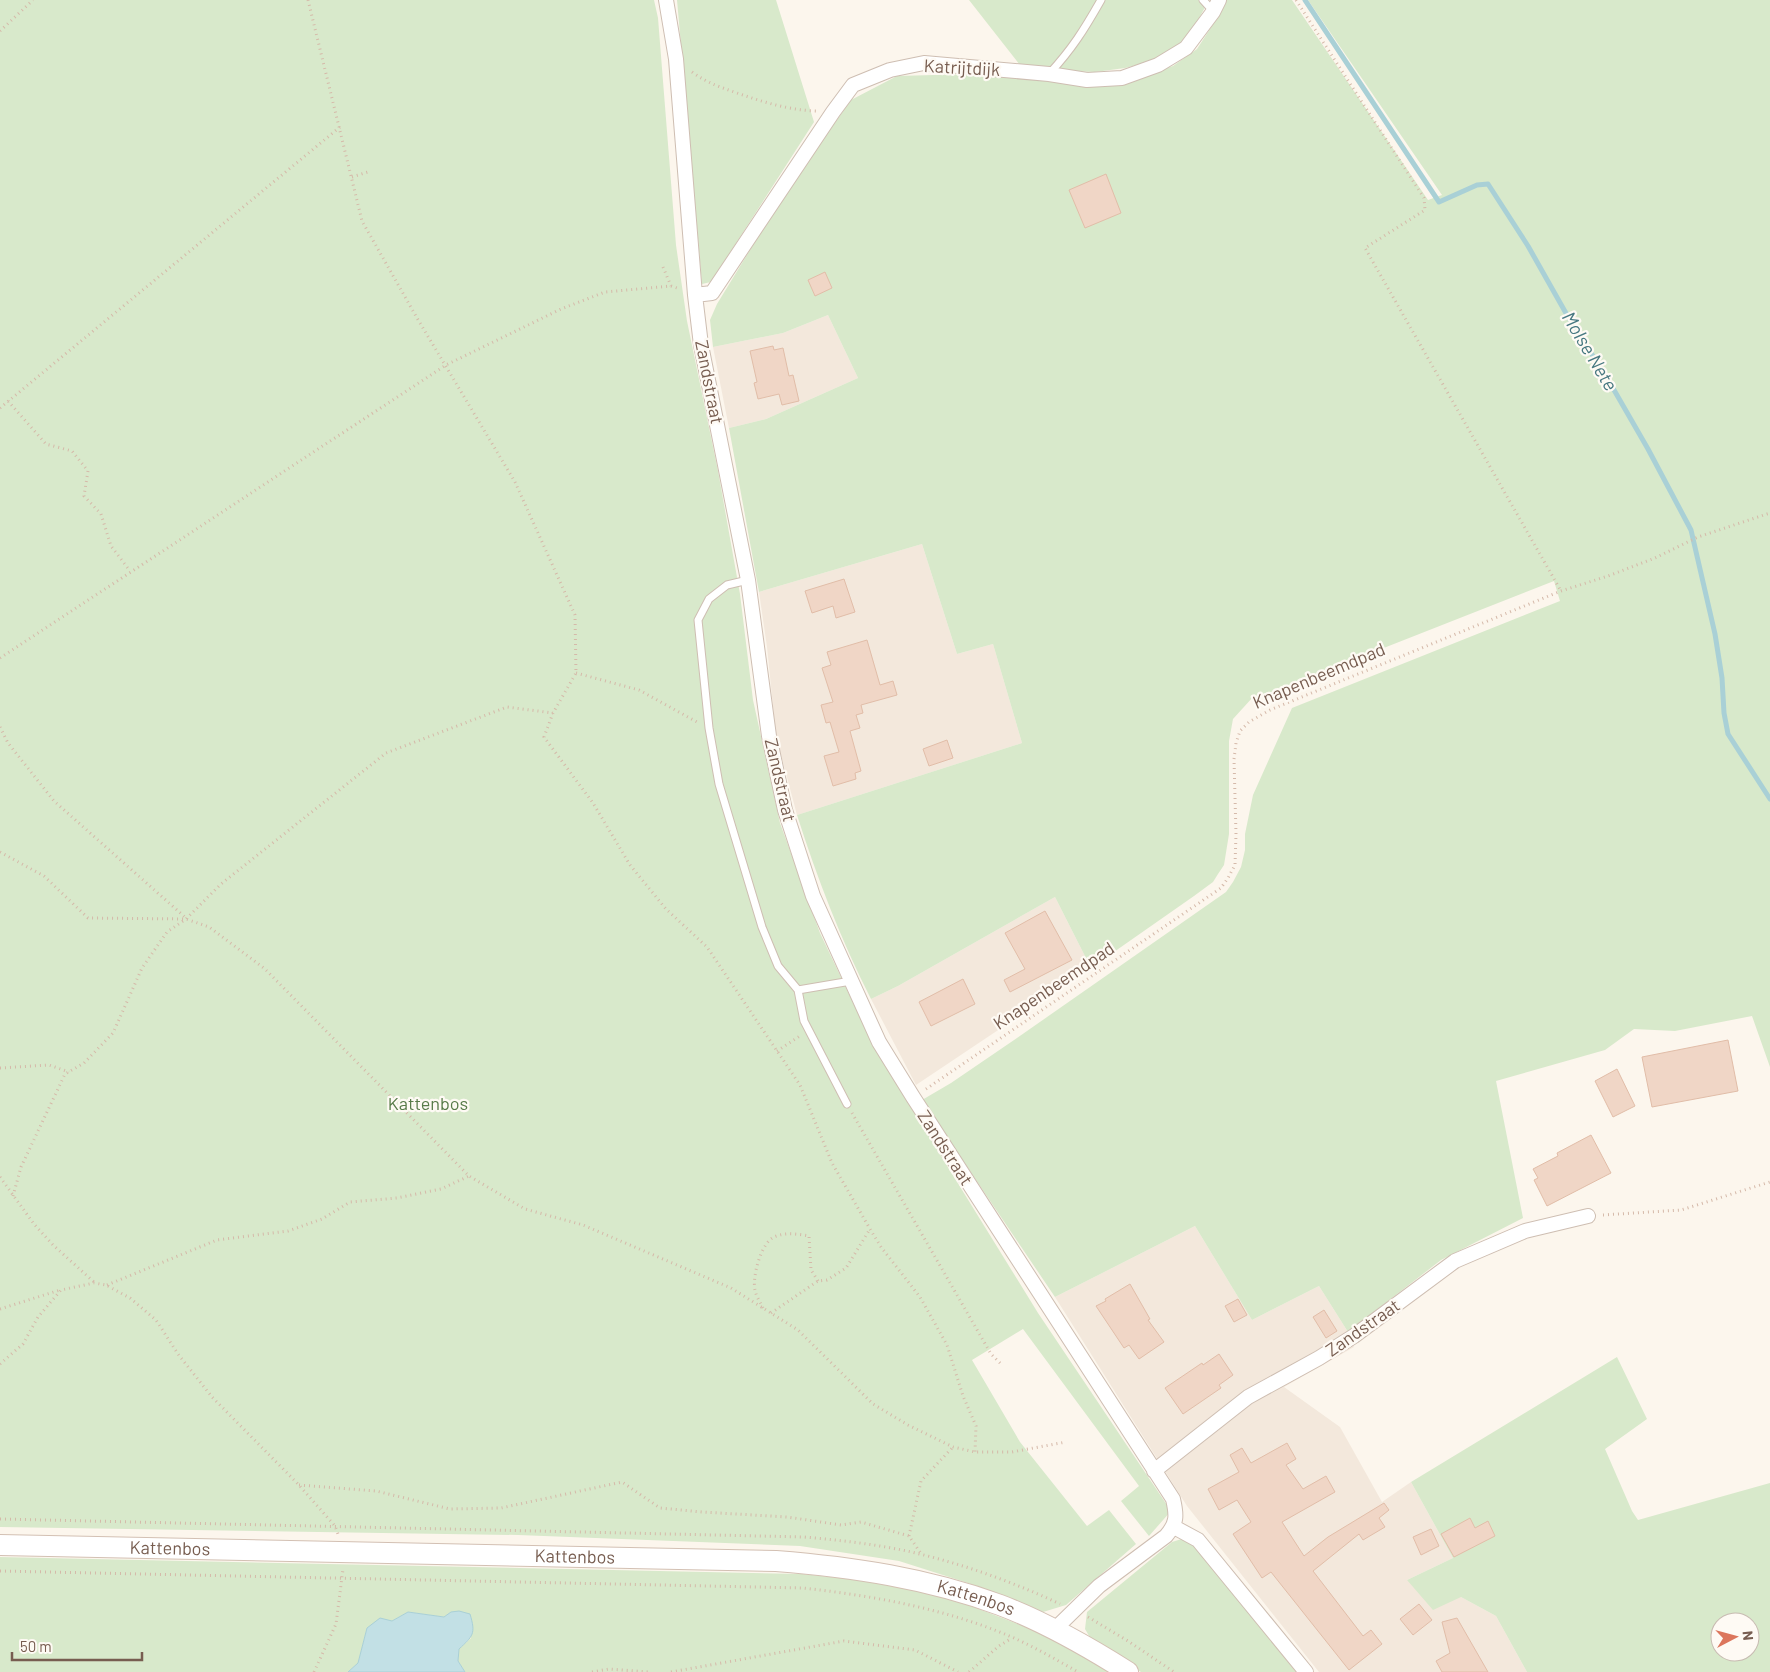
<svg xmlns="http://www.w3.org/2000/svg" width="1770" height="1672" font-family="Barlow,sans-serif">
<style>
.residential{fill:#f3e8dc}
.green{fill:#d8e9cb;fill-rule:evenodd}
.water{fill:#c2e0e5;stroke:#a9d0d6}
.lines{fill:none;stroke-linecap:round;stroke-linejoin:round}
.stream{stroke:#a9d0d6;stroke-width:5}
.building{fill:#f0d6c6;stroke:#e1bda8}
.lane-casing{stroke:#cebeb2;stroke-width:9}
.street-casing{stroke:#cebeb2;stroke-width:16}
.secondary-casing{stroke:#d3c0b3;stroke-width:22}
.path{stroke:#d5b9a9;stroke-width:3;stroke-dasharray:1 4;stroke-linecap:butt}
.lane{stroke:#fff;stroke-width:7}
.street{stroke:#fff;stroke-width:14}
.secondary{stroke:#fff;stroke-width:20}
.labels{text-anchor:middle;stroke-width:4.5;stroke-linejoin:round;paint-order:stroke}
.street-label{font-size:18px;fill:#775d50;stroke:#fefaf4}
.park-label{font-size:18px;fill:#587b49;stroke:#fefaf4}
.water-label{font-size:19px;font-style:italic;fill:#477881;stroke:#fefaf4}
</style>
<rect width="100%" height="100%" fill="#fcf6ed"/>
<path class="residential" d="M828,315L858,378L766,419L729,428L713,347L783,333Z
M922,544L957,654L993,644L1022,743L797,815L776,736L767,647L759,592Z
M1055,897L1091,968L916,1085L871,999L898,986Z
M1195,1226L1252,1320L1319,1286L1348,1332L1354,1347L1284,1387L1340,1427L1382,1502L1411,1482L1453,1558L1407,1580L1461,1597L1496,1616L1527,1672H1319L1187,1506L1055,1297Z"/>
<path class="green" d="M0,0H654L658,18L676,245L687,321L718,471L740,594L753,700L780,823L820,933L875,1049L1038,1313L1171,1511L1149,1536L1121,1501L1139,1486L1023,1329L972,1360L1020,1442L1087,1526L1109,1510L1136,1544L1066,1605L1043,1612L968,1583L899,1561L800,1546L518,1535L0,1527Z
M677,0H776L814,122L711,282L702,284Z
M969,0H1209L1187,40L1155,60L1125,68L1095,72L1023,69Z
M1227,0H1292L1428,200L1442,195L1308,0H1770V1067L1752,1016L1675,1031L1634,1029L1605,1050L1496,1081L1523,1218L1441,1260L1348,1332L1319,1286L1252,1320L1195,1226L1055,1297L922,1100L951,1083L1017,1038L1226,892L1233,882L1241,867L1245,850V834L1253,795L1292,708L1560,601L1554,581L1264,695L1253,697L1233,719L1229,741V834L1224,865L1218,874L1213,882L1194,896L1091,968L1055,897L898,986L871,999C841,940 817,878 797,815L1022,743L993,644L957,654L922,544L759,592L729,428L766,419L858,378L828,315L783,333L713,347L710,320L717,304L783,196L851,100L897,76L971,74L1086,85L1119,84L1173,66L1197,49L1221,12Z
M1617,1357L1647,1419L1605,1449L1632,1511L1638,1520L1770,1483V1672H1527L1496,1616L1461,1597L1433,1610L1407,1580L1453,1558L1411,1482ZM1720,1622H1750V1652H1720Z
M1188,1537L1296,1672H1141L1092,1641L1085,1629L1087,1612L1172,1542Z
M0,1557L802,1574L868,1581L950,1598L1039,1632L1111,1672H465L458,1661L459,1649L471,1638L451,1612L444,1617L408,1612L392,1621L367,1628L358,1663L348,1672H0Z"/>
<path class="water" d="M459,1611L470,1614C476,1634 473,1636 459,1649L458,1661L465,1672H348L358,1663L367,1628L380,1618L392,1621L408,1612L444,1617L451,1612Z"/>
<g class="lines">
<path class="stream" d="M1305,0L1439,202L1477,185L1488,184L1528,246L1567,315L1610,383L1648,449L1691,530L1715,634L1722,678L1724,713L1728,734L1770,799"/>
</g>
<path class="building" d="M1106,174L1121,213L1085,228L1069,190Z
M825,272L832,288L815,296L808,280Z
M773,346L774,350L783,348L789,376L793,375L799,401L782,405L779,394L758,399L754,383L757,382L750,351Z
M844,579L855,612L836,618L833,606L812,613L805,591Z
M867,640L880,685L893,681L897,695L861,705L863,713L856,715L860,728L850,731L861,771L855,773L856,779L833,786L824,756L839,752L830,722L826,723L821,705L833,702L822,668L831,665L827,652Z
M947,740L953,758L929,766L923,749Z
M1045,911L1072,960L1010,992L1004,980L1025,969L1005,933Z
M963,979L975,1004L931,1026L919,1002Z
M1728,1040L1738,1091L1652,1107L1642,1057Z
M1617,1069L1635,1106L1613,1117L1595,1081Z
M1591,1135L1611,1173L1547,1206L1534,1180L1538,1178L1533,1169L1558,1156L1557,1153Z
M1130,1284L1150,1319L1148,1320L1164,1342L1139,1359L1129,1345L1124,1348L1096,1306L1106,1301L1105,1299Z
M1238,1299L1247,1315L1234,1322L1225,1306Z
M1324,1310L1337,1331L1326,1338L1313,1317Z
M1219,1354L1233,1375L1219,1385L1221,1388L1183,1414L1165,1388L1202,1363L1203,1365Z
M1287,1443L1296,1459L1286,1465L1303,1489L1326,1476L1335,1492L1282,1522L1304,1556L1328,1537L1384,1503L1389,1510L1379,1518L1385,1527L1363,1540L1359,1534L1313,1571L1363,1636L1371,1630L1382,1644L1349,1670L1271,1572L1262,1578L1233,1534L1251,1522L1237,1500L1219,1510L1208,1489L1239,1472L1230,1455L1242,1448L1251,1463Z
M1470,1518L1475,1528L1488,1521L1495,1536L1454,1557L1441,1534Z
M1431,1529L1439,1546L1421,1555L1413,1537Z
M1419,1604L1432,1620L1413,1635L1400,1619Z
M1457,1618L1488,1672H1442L1436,1661L1450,1653L1442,1622Z"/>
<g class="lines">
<defs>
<path id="lane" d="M1203,0L1213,11
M1049,74C1072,49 1084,30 1101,0
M748,580L727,585L709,599L698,620L709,728L719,784L762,927L778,966L798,990L804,1021L847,1104
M798,990L851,981"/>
<path id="street" d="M666,0L676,59L695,295L701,345L748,580L769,736L785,810L813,896L879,1042L913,1097L1173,1499C1177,1516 1177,1523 1166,1536L1099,1586L1055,1629
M695,295L712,293L833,112L853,85L890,70L924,63L1049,74L1087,80L1122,78L1158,65L1186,48L1213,12L1219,0
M1154,1471L1248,1397L1319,1358L1354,1336L1455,1261L1525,1231L1588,1216
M1174,1527L1198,1540L1306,1672"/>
<g id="secondary">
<path id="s1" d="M0,1545L776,1561C852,1567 927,1578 1000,1605C1045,1622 1087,1646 1128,1672"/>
</g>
</defs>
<use href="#lane" class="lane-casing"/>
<use href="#street" class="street-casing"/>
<use href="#secondary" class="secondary-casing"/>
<path class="path" d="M308,0L362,221L417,318L515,482L575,615L576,673L553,713L544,737L593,803L630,865L666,909L707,947L800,1085L832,1163L870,1229L881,1247L920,1297L947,1345L963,1396L976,1426L975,1452
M1296,0L1424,198L1425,210L1365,248L1561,591
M0,31L33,0
M692,72C707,83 720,87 737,93C763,102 788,110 816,111
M352,177L371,171
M663,267L671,286
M8,401L46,444L72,451L88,471L84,496L101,514L111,546L130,571
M0,408L340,127
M0,658L446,365L561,309L605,292L671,286L680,289
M576,673L639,690L697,722
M0,727L8,743L54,801L186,918
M0,852L44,876L88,918L186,919L209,927L265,969L469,1176L525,1209L583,1225L731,1288L798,1330L873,1404L908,1425L953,1447L975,1452H1012L1066,1442
M777,1051L800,1036
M0,1068L49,1065L69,1072
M926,1089L1221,888L1228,878L1235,865L1236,834L1234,759L1236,743L1240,731L1249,722L1270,710L1561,591L1608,576L1655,558L1698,537L1770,513
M852,1113L991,1354L1002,1365
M0,1177L34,1224L53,1245L94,1282
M13,1196L21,1167L65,1074L84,1063L113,1033L142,968L167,932L186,919L221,884L386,753L507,707L553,713
M1603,1215L1681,1210L1770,1182
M107,1285L217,1240L288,1231L322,1219L350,1202L397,1198L441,1189L469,1176
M763,1308C760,1302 756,1296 755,1290C752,1277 761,1243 774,1237C785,1232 798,1234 809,1236L811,1270L818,1281
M0,1309L60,1290
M771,1313L818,1281L827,1280L846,1268L870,1229
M0,1364L23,1344L38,1317L61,1290L94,1283L106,1285L130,1298L156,1320L178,1354L212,1397L299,1485L335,1526L338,1534
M299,1485L376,1491L450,1509L501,1508L622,1482L660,1508L702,1512L787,1517L841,1525L861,1522L909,1536L922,1555
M0,1519L804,1537C839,1540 873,1544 907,1551C960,1563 1011,1581 1060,1604
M909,1536L921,1481L953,1447
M0,1571L803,1588C874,1596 948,1609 1014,1638C1036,1648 1057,1660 1078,1672
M1088,1617L1128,1641L1174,1672
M314,1672L336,1624L343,1569
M592,1672L609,1669L649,1672
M671,1672L844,1641L915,1650L958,1672
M969,1672L999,1646L1012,1638"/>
<use href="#lane" class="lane"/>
<use href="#street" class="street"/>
<use href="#secondary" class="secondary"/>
</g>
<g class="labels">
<g class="street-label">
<text transform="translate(962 68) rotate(3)" y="6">Katrijtdijk</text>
<text transform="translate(709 382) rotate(79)" y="6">Zandstraat</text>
<text transform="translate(1319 676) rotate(-23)" y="6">Knapenbeemdpad</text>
<text transform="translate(780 780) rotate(77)" y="6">Zandstraat</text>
<text transform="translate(1054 986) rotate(-34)" y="6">Knapenbeemdpad</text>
<text transform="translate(945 1148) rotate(57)" y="6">Zandstraat</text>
<text transform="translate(1363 1328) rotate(-35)" y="6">Zandstraat</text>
<text dy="6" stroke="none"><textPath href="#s1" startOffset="170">Kattenbos</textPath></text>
<text dy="6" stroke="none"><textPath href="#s1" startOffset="575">Kattenbos</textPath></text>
<text dy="6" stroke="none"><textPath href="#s1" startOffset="980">Kattenbos</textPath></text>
</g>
<g class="park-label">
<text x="428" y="1110">Kattenbos</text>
</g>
<g class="water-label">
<text transform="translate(1590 351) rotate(59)" y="7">Molse Nete</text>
</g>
</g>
<g transform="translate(1735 1637) rotate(84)"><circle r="24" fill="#fefaf4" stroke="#c8bbb2"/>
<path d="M0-4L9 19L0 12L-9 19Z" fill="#dc765c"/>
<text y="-8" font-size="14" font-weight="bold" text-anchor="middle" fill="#775d50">N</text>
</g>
<path d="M12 1652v8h130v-8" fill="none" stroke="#775d50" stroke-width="2.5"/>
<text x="20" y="1652" font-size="15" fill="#775d50" stroke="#fefaf4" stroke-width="4" paint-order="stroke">50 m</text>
</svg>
